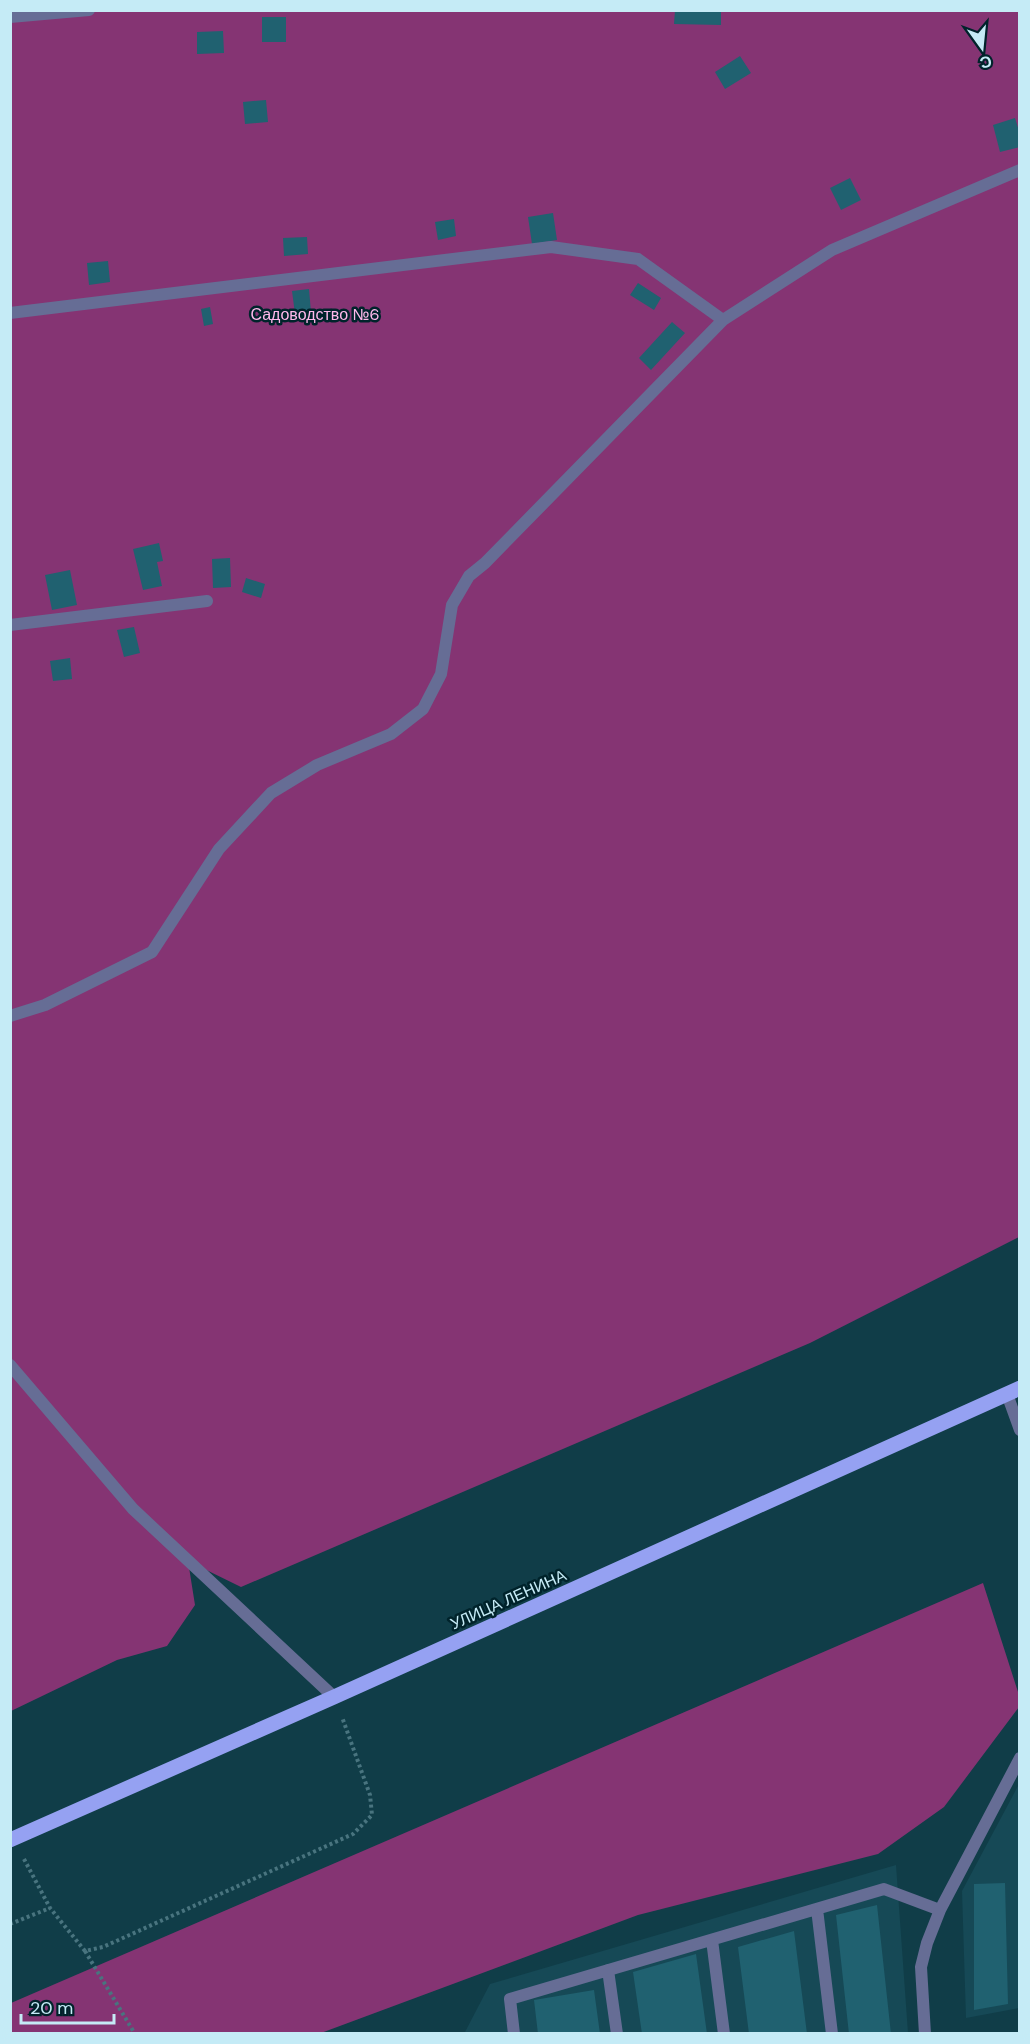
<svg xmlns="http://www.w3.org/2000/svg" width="1030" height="2044" font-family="'DM Sans',sans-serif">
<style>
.built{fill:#164956}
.green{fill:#853473}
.building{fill:#206170}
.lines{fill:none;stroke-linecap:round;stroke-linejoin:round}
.path{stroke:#49747f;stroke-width:4;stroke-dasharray:3 3;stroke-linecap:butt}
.service{stroke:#666d95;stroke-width:12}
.primary{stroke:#95a1f2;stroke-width:15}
.labels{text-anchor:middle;stroke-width:5;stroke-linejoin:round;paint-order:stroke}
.park-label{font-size:16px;fill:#feb9eb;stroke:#00232b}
.street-label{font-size:16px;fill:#c5ebf6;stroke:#00232b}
</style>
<rect width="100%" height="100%" fill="#103d48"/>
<path class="built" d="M1019,1784V2008L966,2018L962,1891Z
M896,1865L908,2033L464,2034L490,1984Z"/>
<path class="green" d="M11,11H1019V1237L810,1343L241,1587L188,1561L195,1605L167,1646L117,1660L11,1711Z
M983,1583L1019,1695V1707L944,1807L878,1854L638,1915L321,2033H11V2003Z"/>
<path class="building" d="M675,10H721V25L674,24Z
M262,17H286V42H262Z
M223,31L224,53L197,54V32Z
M740,56L751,73L725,89L715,72Z
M266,100L268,122L245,124L243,102Z
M1015,118L1020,134V147L1000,152L993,125Z
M850,178L861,200L841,210L830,188Z
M553,213L557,240L532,244L528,217Z
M454,219L456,236L438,240L435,222Z
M307,237L308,254L284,256L283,238Z
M108,261L110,282L89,285L87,263Z
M638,283L661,298L654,310L630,295Z
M309,289L311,312L295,314L292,291Z
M210,307L213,324L204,326L201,309Z
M672,322L685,333L651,370L639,358Z
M159,543L163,561L157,562L162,586L143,590L133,549Z
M230,558L231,587L213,588L212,559Z
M70,570L77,605L52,610L45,575Z
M246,578L265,584L261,598L242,592Z
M134,627L140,653L124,657L117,630Z
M70,658L72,679L53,681L50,661Z
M1005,1883L1008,2004L974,2010V1884Z
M877,1905L891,2034H849L836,1915Z
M794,1931L807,2034H749L738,1947Z
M696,1954L707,2034H642L633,1972Z
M594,1990L600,2034H538L534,2000Z"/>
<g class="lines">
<path class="path" d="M24,1859L50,1908L85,1951L103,1947L353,1834L372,1815L370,1795L342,1717
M10,1924L50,1908
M85,1951L135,2034"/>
<path class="service" d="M10,17L89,10
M10,313L551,247L638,259L723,320
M10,625L207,601
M10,1016L45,1005L152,952L219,849L271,793L317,765L391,734L423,709L441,674L452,605L469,576L485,563L723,320L832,250L1020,170
M10,1365L133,1509L334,1697
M1007,1394L1020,1430
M817,1909L832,2034
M712,1940L724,2034
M608,1970L617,2034
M514,2034L510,1999L884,1889L940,1910
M925,2034L921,1967L927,1943L940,1910L1020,1758"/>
<path class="primary" d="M10,1840L334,1697L1020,1388"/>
</g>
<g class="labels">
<g class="park-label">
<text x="315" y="320">Садоводство №6</text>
</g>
<g class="street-label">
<text transform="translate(508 1599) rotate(-24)" y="6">УЛИЦА ЛЕНИНА</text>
</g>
</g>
<rect width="1030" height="2044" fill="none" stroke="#c5ebf6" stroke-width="24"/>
<g transform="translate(982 48) rotate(165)" stroke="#00232b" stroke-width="4.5" paint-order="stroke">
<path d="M0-4.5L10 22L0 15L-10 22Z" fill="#c5ebf6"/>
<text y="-9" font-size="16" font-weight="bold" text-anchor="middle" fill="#c5ebf6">С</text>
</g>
<path d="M21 2014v9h93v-9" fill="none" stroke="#c5ebf6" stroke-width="3"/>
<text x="30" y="2014" font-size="18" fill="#c5ebf6" stroke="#00232b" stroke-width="4.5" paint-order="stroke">20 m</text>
</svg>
